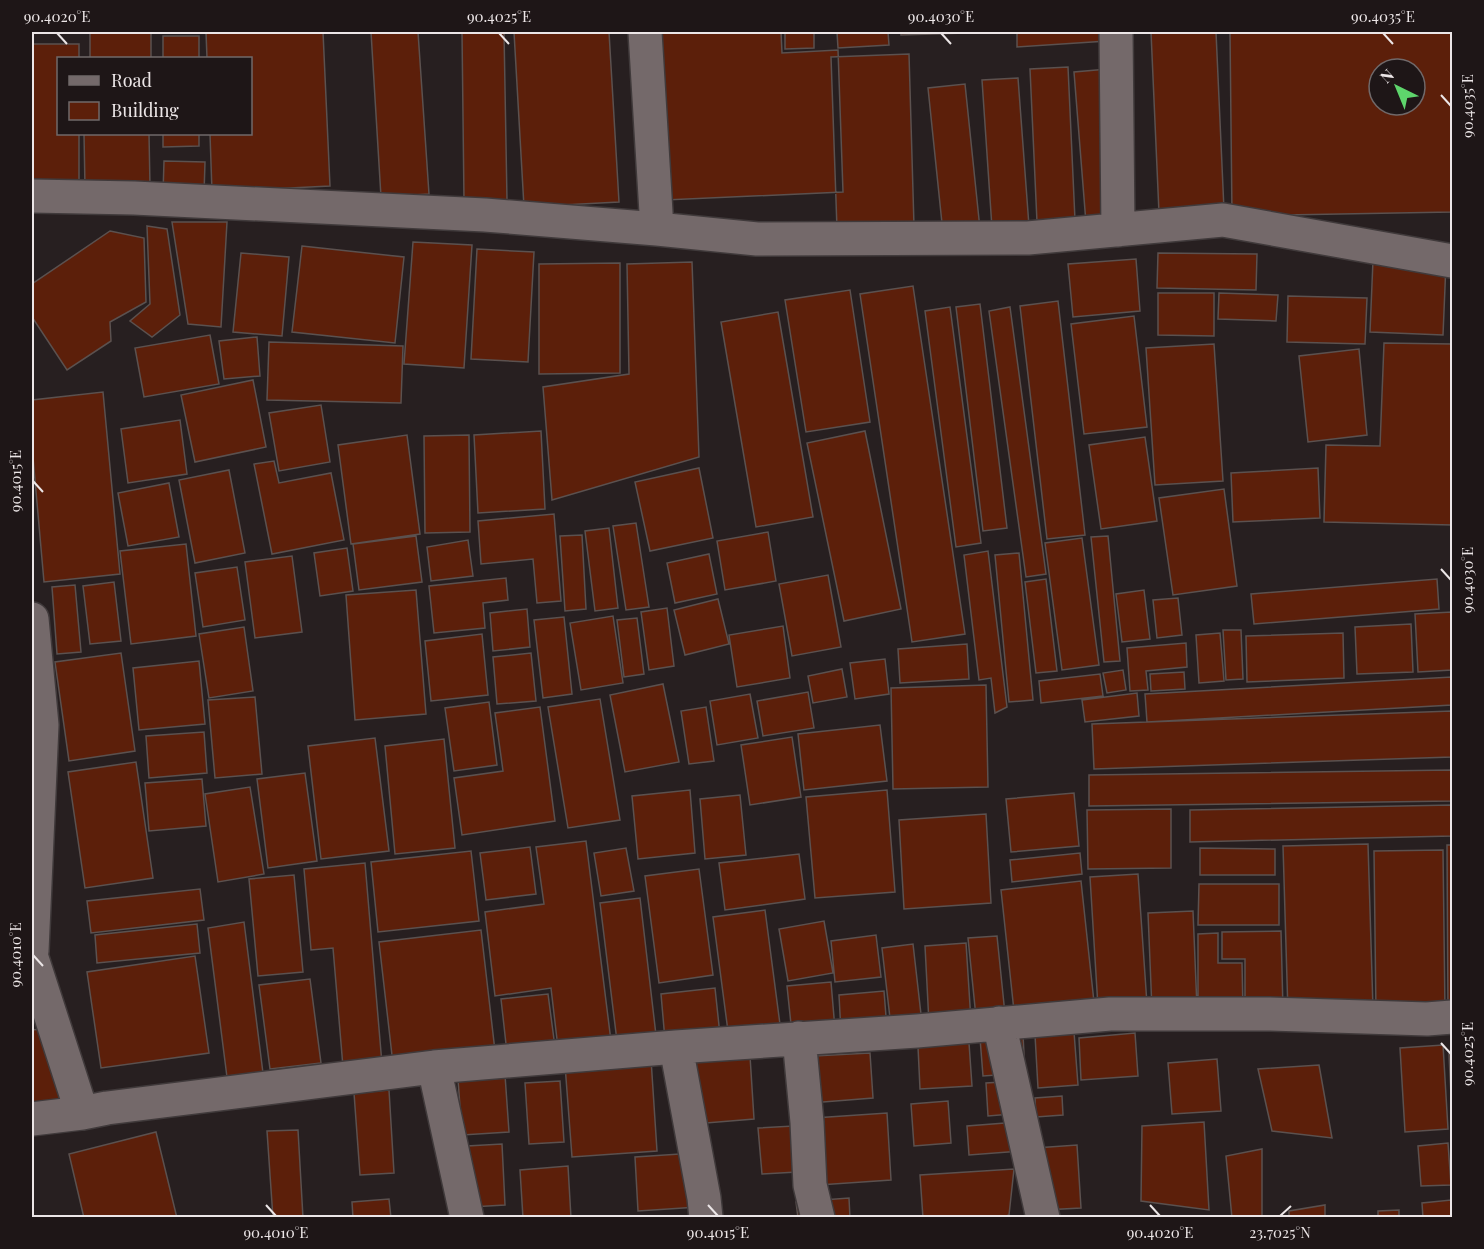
<svg xmlns="http://www.w3.org/2000/svg" width="1484" height="1249" font-family="'Playfair Display',serif">
<style>
.building{fill:#5c1f0a;stroke:#5b514f;stroke-width:1.5;fill-rule:evenodd}
.lines{fill:none;stroke-linecap:round;stroke-linejoin:round}
.minor-casing{stroke:#403a3b;stroke-width:36}
.minor{stroke:#74696a;stroke-width:33}
.ticks{fill:none;stroke:#ece6e7;stroke-width:2}
.neatline{fill:none;stroke:#ece6e7;stroke-width:2}
.ticks-label{font-size:15px;text-anchor:middle;fill:#ece6e7}
</style>
<rect width="100%" height="100%" fill="#271f20"/>
<path class="building" d="M90,32H151V58H90Z
M206,32H323L330,186L212,192L210,134H250V58H207Z
M371,32H418L429,194L381,197Z
M462,32H504L507,200L464,201Z
M514,32H609L619,202L524,207Z
M659,32H781L782,53L838,50L843,192L665,200Z
M785,32H814V48L785,49Z
M837,32H888L889,45L838,48Z
M901,32H999L901,35Z
M1017,32H1106L1107,41L1017,47Z
M1151,32H1216L1224,210L1159,213Z
M1230,32H1452V212L1232,216ZM1379,69H1415V105H1379Z
M163,36H199V58H163Z
M32,44H79V58H58V134H79V184H32Z
M909,54L914,226L837,229L831,57Z
M1068,67L1075,220L1037,222L1030,69Z
M1119,68L1131,219L1086,223L1074,72Z
M1018,78L1029,226L992,228L982,80Z
M965,84L980,229L943,233L928,88Z
M84,134H149L150,186L85,187Z
M163,134H199V146L163,147Z
M164,161L205,162L204,194L163,193Z
M172,222H227L221,327L188,324Z
M147,226L167,229L180,315L152,337L130,321L150,304Z
M110,231L144,238L146,302L110,322L111,341L67,370L32,317V284Z
M413,242L472,245L464,368L404,364Z
M302,246L404,257L395,343L292,332Z
M477,249L534,252L528,362L471,359Z
M241,253L289,257L282,336L233,332Z
M1158,253L1257,254L1256,290L1157,288Z
M1136,259L1140,311L1073,317L1068,264Z
M1373,260L1446,263L1443,335L1370,332Z
M692,262L699,457L552,500L543,387L629,374L627,264Z
M620,263V373L539,374V264Z
M913,286L965,634L912,642L860,294Z
M850,290L870,422L806,432L785,300Z
M1158,293H1214V336L1158,335Z
M1219,293L1278,295L1276,321L1218,319Z
M1288,296L1367,298L1365,344L1287,342Z
M1058,301L1085,535L1047,539L1020,306Z
M980,304L1007,528L983,531L956,307Z
M950,307L981,543L956,547L925,311Z
M1010,307L1046,574L1026,577L989,311Z
M778,312L813,517L756,527L721,322Z
M1134,316L1147,427L1084,434L1071,324Z
M210,335L219,384L144,397L135,348Z
M257,337L260,376L224,379L219,341Z
M269,342L403,346L401,403L267,400Z
M1384,343L1452,344V525L1324,522L1326,445L1380,446Z
M1214,344L1223,481L1155,485L1146,348Z
M1359,349L1367,435L1308,442L1299,356Z
M253,380L266,447L195,462L181,395Z
M103,392L120,574L44,582L32,446V400Z
M321,405L330,462L279,471L269,413Z
M180,420L187,474L128,483L121,429Z
M541,431L545,509L478,513L474,435Z
M865,431L901,609L844,621L807,443Z
M407,435L420,534L351,544L338,445Z
M469,435L470,532L425,533L424,436Z
M1145,437L1157,521L1101,529L1089,445Z
M274,461L279,483L331,473L344,540L272,554L254,464Z
M699,468L713,538L650,551L635,482Z
M1318,468L1320,518L1233,522L1231,473Z
M229,470L245,553L195,563L179,480Z
M169,483L179,537L128,546L118,493Z
M1224,489L1237,586L1173,595L1159,498Z
M554,514L561,601L537,603L533,559L481,564L478,521Z
M636,523L649,607L626,610L613,526Z
M609,528L618,608L595,611L585,531Z
M768,532L776,581L725,590L717,541Z
M582,535L586,609L565,611L560,536Z
M416,536L422,582L359,590L353,544Z
M1108,536L1120,661L1104,662L1091,537Z
M1082,538L1099,665L1062,670L1045,543Z
M468,540L473,576L431,581L427,547Z
M186,544L196,636L131,644L120,551Z
M347,548L353,591L320,596L314,553Z
M988,551L1007,707L995,713L991,678L979,680L964,555Z
M1019,553L1033,700L1009,702L995,555Z
M709,554L717,594L675,603L667,563Z
M292,556L302,632L255,638L245,562Z
M237,567L245,620L203,627L195,573Z
M828,575L841,647L792,656L779,584Z
M506,578L508,600L483,603L485,628L434,633L429,586Z
M1046,579L1057,671L1036,673L1025,582Z
M1437,579L1439,609L1254,624L1251,594Z
M114,582L121,641L90,644L83,586Z
M75,585L81,652L57,654L52,587Z
M416,590L426,714L355,720L346,595Z
M1144,590L1150,639L1122,642L1116,594Z
M1178,598L1182,635L1157,638L1153,600Z
M718,599L729,644L685,655L674,610Z
M667,608L674,666L649,670L641,612Z
M527,609L530,647L493,651L490,613Z
M1452,612V670L1418,672L1415,614Z
M613,616L623,683L581,690L570,623Z
M564,617L572,694L543,698L534,620Z
M637,618L644,674L624,677L617,620Z
M1411,624L1413,672L1357,674L1355,627Z
M783,626L790,678L737,687L729,635Z
M244,627L253,691L209,698L199,634Z
M1223,630H1241L1243,679L1226,680Z
M1220,633L1224,681L1199,683L1196,635Z
M1343,633L1344,678L1247,682L1246,636Z
M482,634L488,695L431,701L425,641Z
M1186,643L1187,667L1146,671L1148,690L1130,691L1127,648Z
M967,644L969,679L900,683L898,649Z
M121,653L135,751L69,761L55,662Z
M531,653L536,701L497,704L493,657Z
M885,659L889,694L855,699L850,663Z
M199,661L205,724L139,730L133,668Z
M842,669L847,697L813,703L808,676Z
M1123,670L1126,690L1107,693L1103,673Z
M1184,672L1185,689L1151,691L1150,674Z
M1100,674L1103,696L1041,703L1039,681Z
M1452,677V705L1147,722L1145,694Z
M663,684L679,762L625,772L610,695Z
M986,685L988,787L893,789L891,688Z
M808,692L814,728L763,736L757,701Z
M1137,693L1139,716L1085,722L1082,700Z
M750,694L758,738L717,745L710,701Z
M255,697L262,774L215,778L208,700Z
M600,699L620,820L568,828L548,707Z
M489,702L497,765L454,771L445,708Z
M540,707L555,821L462,835L454,778L503,771L495,713Z
M706,707L714,761L689,764L681,711Z
M1452,711V757L1094,769L1092,724Z
M880,725L887,781L804,790L798,734Z
M204,732L207,773L149,778L146,736Z
M792,737L801,797L750,805L741,745Z
M375,738L389,851L321,859L308,746Z
M444,739L455,848L395,854L385,746Z
M136,762L153,878L85,888L68,772Z
M1452,770V801L1089,806V775Z
M305,773L317,861L268,868L257,779Z
M202,779L206,826L149,831L145,783Z
M250,787L264,874L218,882L205,794Z
M690,790L695,853L638,859L632,796Z
M887,790L895,892L815,898L806,797Z
M1074,793L1079,846L1011,852L1006,799Z
M740,795L746,855L705,859L700,799Z
M1452,805V836L1190,842V810Z
M1171,809V868L1088,869L1087,810Z
M986,814L991,903L904,909L899,820Z
M586,841L611,1041L558,1048L551,988L495,996L485,912L544,904L536,847Z
M1368,844L1373,1009L1288,1013L1283,846Z
M1447,845H1452V1014H1448Z
M530,847L536,894L486,900L480,853Z
M626,848L634,891L601,896L594,853Z
M1200,848L1275,849V875H1200Z
M1443,850L1445,1012L1376,1013L1374,851Z
M471,851L479,921L378,932L371,862Z
M1080,853L1082,874L1012,882L1010,860Z
M799,854L805,899L725,910L719,863Z
M365,863L382,1064L343,1067L333,948L311,950L304,869Z
M699,869L713,975L659,983L645,876Z
M1138,874L1147,1004L1098,1007L1090,877Z
M294,875L303,972L258,976L249,879Z
M1081,881L1094,1002L1014,1011L1001,890Z
M1199,884H1279V925H1198Z
M200,889L204,920L91,933L87,901Z
M640,898L656,1035L617,1041L600,903Z
M765,910L781,1032L729,1039L713,917Z
M1193,911L1197,1008L1152,1010L1148,913Z
M824,921L833,973L788,981L779,929Z
M244,922L264,1081L228,1085L208,928Z
M197,924L200,953L97,963L95,935Z
M481,930L495,1051L393,1064L379,942Z
M1281,931L1283,1010L1245,1011V959H1222V932Z
M1218,933V963H1242L1243,1011H1198V934Z
M876,935L881,977L835,982L831,941Z
M997,936L1005,1014L976,1017L968,938Z
M966,943L971,1021L929,1023L925,946Z
M913,944L922,1023L891,1027L882,948Z
M195,956L209,1053L101,1068L87,972Z
M310,979L321,1063L270,1069L259,985Z
M831,982L835,1029L792,1034L787,986Z
M715,988L720,1035L665,1040L661,994Z
M884,991L887,1029L841,1032L839,995Z
M548,994L555,1047L507,1053L501,999Z
M50,1028L60,1103L32,1107V1030Z
M1074,1032L1078,1085L1038,1088L1035,1035Z
M1135,1033L1138,1076L1081,1080L1079,1038Z
M1023,1035L1025,1073L983,1076L980,1038Z
M969,1043L972,1086L920,1089L918,1047Z
M1443,1045L1448,1129L1405,1132L1400,1048Z
M870,1053L873,1098L798,1104L795,1057Z
M1449,1054H1452V1116Z
M750,1056L754,1119L694,1124L690,1060Z
M651,1059L657,1151L572,1157L565,1065Z
M1217,1059L1221,1111L1172,1114L1168,1063Z
M1319,1065L1332,1138L1272,1131L1258,1069Z
M505,1075L509,1132L462,1135L458,1079Z
M560,1081L564,1142L529,1144L525,1083Z
M1020,1081L1023,1113L988,1116L986,1083Z
M389,1090L394,1173L360,1175L354,1093Z
M1062,1096L1063,1115L1036,1117L1035,1098Z
M948,1101L951,1143L914,1146L911,1104Z
M887,1113L891,1180L819,1185L814,1118Z
M1018,1122L1020,1151L969,1155L967,1126Z
M1204,1122L1209,1210L1141,1201L1142,1126Z
M812,1125L815,1171L762,1174L758,1128Z
M298,1130L303,1218H273L267,1131Z
M156,1132L177,1218H84L69,1154Z
M1448,1143L1451,1185L1421,1186L1418,1146Z
M502,1144L505,1205L471,1207L467,1146Z
M1077,1145L1081,1208L1025,1211L1021,1149Z
M1262,1149V1218H1232L1226,1156Z
M695,1153L698,1207L638,1211L635,1157Z
M568,1166L571,1218H523L520,1170Z
M1014,1169L1009,1215L1000,1218H923L920,1175Z
M849,1198L850,1218H798L796,1202Z
M389,1199L391,1218H353L352,1202Z
M1451,1200L1452,1218H1423L1422,1203Z
M1325,1205V1218H1289V1211Z
M1399,1210V1218H1378V1211Z"/>
<g class="lines">
<defs>
<path id="minor" d="M645,32L657,229
M1116,32L1118,230
M32,196L134,198L485,215L657,229L757,239L1028,238L1223,220L1452,261
M32,619L42,725L32,951
M32,958L82,1113
M999,1023L1043,1218
M799,1038L807,1122L810,1185L818,1218
M676,1047L704,1198L706,1218
M434,1067L467,1218
M32,1119L82,1113L107,1108L434,1067L676,1047L917,1031L1110,1014H1269L1427,1019L1452,1017"/>
</defs>
<use href="#minor" class="minor-casing"/>
<use href="#minor" class="minor"/>
</g>
<path class="ticks" d="M57,33L67,44M499,33L509,44M941,33L951,44M1383,33L1393,44M1441,95L1451,106M33,481L43,492M1441,569L1451,580M33,955L43,966M1441,1043L1451,1054M266,1205L276,1216M708,1205L718,1216M1150,1205L1160,1216M1280,1216L1291,1206"/>
<rect width="1484" height="1249" fill="none" stroke="#1e1617" stroke-width="66"/>
<rect x="57" y="57" width="195" height="78" fill="#1e1617" stroke="#70696a" stroke-width="1.5"/>
<rect x="69" y="76" width="30" height="9" fill="#74696a" stroke="#70696a" stroke-width="1.5"/>
<text x="111" y="87" font-size="18" fill="#ece6e7">Road</text>
<rect x="69" y="102" width="30" height="18" fill="#5c1f0a" stroke="#70696a" stroke-width="1.5"/>
<text x="111" y="117" font-size="18" fill="#ece6e7">Building</text>
<g transform="translate(1397 87) rotate(317)"><circle r="28" fill="#1e1617" stroke="#70696a" stroke-width="1.5"/>
<path d="M0-4.5L10 22L0 15L-10 22Z" fill="#5ed56c"/>
<text y="-9" font-size="16" font-weight="bold" text-anchor="middle" fill="#ece6e7">N</text>
</g>
<rect x="33" y="33" width="1418" height="1183" class="neatline"/>
<g class="ticks-label">
<text x="57" y="22">90.4020°E</text>
<text x="499" y="22">90.4025°E</text>
<text x="941" y="22">90.4030°E</text>
<text x="1383" y="22">90.4035°E</text>
<text transform="translate(1468 106) rotate(-90)" y="5">90.4035°E</text>
<text transform="translate(16 481) rotate(-90)" y="5">90.4015°E</text>
<text transform="translate(1468 580) rotate(-90)" y="5">90.4030°E</text>
<text transform="translate(16 955) rotate(-90)" y="5">90.4010°E</text>
<text transform="translate(1468 1054) rotate(-90)" y="5">90.4025°E</text>
<text x="276" y="1238">90.4010°E</text>
<text x="718" y="1238">90.4015°E</text>
<text x="1160" y="1238">90.4020°E</text>
<text x="1280" y="1238">23.7025°N</text>
</g>
</svg>
